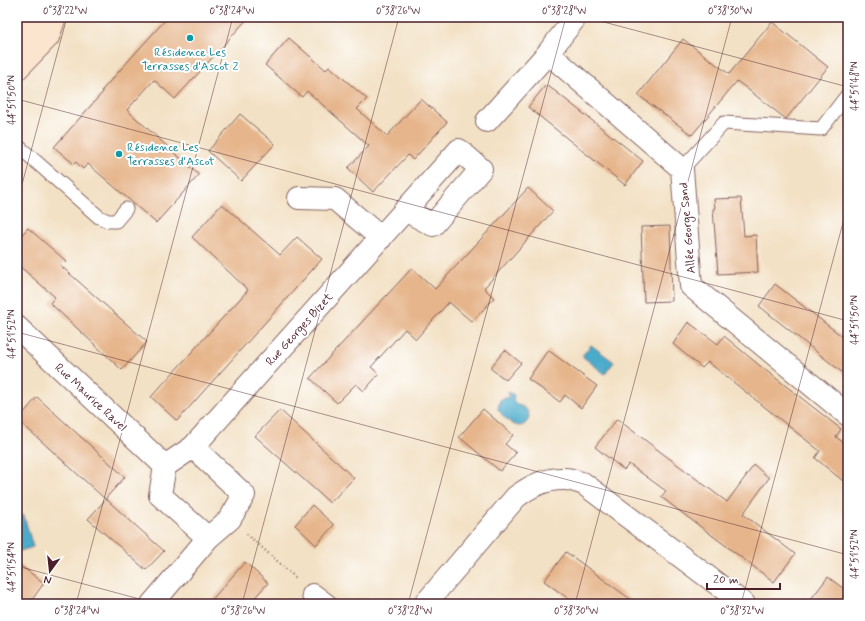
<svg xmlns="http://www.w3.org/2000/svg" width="865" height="621" font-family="Mynerve,sans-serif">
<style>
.water{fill:#4cabcb;stroke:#4b657b}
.building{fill:#e6b58b}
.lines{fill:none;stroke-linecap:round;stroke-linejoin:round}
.lane-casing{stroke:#856361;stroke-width:15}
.street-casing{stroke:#856361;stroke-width:24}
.secondary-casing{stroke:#856361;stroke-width:24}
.path{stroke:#856361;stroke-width:2.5;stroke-dasharray:1 3;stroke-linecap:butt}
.lane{stroke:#fff;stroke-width:13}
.street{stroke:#fff;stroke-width:22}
.secondary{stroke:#fce5cf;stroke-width:22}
.ticks{fill:none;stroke:#4a1f2b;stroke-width:1;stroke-opacity:0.45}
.culture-dot{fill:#0f9aa8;stroke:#fff;stroke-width:1.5}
.labels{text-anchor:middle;stroke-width:4;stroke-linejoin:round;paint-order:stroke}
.culture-label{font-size:12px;fill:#0d838f;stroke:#fff}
.street-label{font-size:12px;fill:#4a1f2b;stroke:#fff}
.neatline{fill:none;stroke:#4a1f2b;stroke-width:1.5}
.ticks-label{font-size:10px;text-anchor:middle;fill:#4a1f2b}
</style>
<rect width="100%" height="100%" fill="#fff"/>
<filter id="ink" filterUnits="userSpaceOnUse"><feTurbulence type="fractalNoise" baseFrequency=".025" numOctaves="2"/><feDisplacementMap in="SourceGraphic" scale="8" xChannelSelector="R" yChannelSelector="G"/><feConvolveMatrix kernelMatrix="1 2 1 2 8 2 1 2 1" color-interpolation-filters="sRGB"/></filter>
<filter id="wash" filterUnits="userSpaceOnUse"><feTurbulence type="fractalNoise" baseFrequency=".012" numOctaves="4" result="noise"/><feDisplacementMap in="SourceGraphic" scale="16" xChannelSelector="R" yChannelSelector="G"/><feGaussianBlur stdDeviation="0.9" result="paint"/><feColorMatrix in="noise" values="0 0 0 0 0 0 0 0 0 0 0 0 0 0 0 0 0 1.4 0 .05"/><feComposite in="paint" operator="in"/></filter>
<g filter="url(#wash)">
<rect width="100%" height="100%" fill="#f3e1c5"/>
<path class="water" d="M591,345L614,362L605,374L582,356Z
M509,392L514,395L513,401C520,408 532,407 528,420C520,435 504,418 498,409L500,400L509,397L508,394Z
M22,515L24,516L33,547L17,552V517Z"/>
<g id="blocks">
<path class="building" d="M168,17H249L175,99L154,80L127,110L199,175L156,223L88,164L83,169L76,162L74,164L54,147L103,92L102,90Z
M772,22L828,67L786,119L737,81L692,135L638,95L683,39L729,74Z
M289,38L326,70L329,66L367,99L357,109L387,136L421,99L447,122L413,160L408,155L373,192L348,168L369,146L307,91L302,97L265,65Z
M546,85L555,91L643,161L625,185L528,107Z
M240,114L275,144L241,181L208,151Z
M528,188L553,211L484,288L494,298L472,322L449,302L416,339L405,329L371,367L379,374L364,391L356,384L337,403L310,378L412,268L435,289Z
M741,198L744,236L756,235L758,272L718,274L713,209L715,208L714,199Z
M222,204L280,255L297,237L322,259L177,421L151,397L248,290L192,237Z
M670,226L672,301L644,302L641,227Z
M28,228L66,261L61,266L147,342L122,370L50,303L55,297L17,264V240Z
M775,284L848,341V377L759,306Z
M688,322L718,344L724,336L759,365L841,429L836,437L848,446V485L815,458L820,451L708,362L702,368L673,344Z
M505,350L521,363L506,380L490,368Z
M548,350L597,386L581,408L565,395L560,402L528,379Z
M37,397L125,477L105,499L18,420Z
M483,409L513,435L505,444L516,453L500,471L459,437Z
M280,410L354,478L330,503L255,436Z
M617,419L727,502L754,465L769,478L743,514L795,554L774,582L661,497L666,491L629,464L624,470L595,447Z
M106,499L164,551L146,570L88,519Z
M312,505L334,525L316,545L295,525Z
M566,552L637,604H576L544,581Z
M245,562L268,583L249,604H208Z
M17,563L44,583L29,604H17Z
M828,577L848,592V604H807Z"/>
</g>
</g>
<g filter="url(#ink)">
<use href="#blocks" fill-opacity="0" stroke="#856361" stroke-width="1"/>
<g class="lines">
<defs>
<path id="lane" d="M17,145L99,217L108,221H116L126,209
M682,169L724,123L821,129L848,94"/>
<path id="street" d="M548,53L682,169L691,286L848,415
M487,121L548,53L576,17
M299,198L335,199L381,238
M17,327L165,466L193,447L459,150L481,169L433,225L405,210
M165,466L160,495L208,538
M313,595L325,604
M152,604L208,538L230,519L244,495L193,447
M425,604L516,497C530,486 546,478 565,479C571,479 578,482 584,484L744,604"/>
<path id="secondary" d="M17,40L38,20L45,17
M17,69L48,37L55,17"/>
</defs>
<use href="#lane" class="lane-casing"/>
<use href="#street" class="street-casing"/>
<use href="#secondary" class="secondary-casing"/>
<path class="path" d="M247,534L297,579"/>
<use href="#lane" class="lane"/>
<use href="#street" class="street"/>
<use href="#secondary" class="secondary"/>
</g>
</g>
<path class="ticks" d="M585,17L848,87M17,99L848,321M17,203L67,17M17,332L848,555M17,566L158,604M76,604L233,17M242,604L399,17M408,604L566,17M575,604L732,17M741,604L848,204"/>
<g class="culture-dot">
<circle cx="190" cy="38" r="4"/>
<circle cx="119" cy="154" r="4"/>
</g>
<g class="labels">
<g class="culture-label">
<text x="190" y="56">Résidence Les<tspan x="190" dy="14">Terrasses d'Ascot 2</tspan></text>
<text x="127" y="151" text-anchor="start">Résidence Les<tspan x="127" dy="14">Terrasses d'Ascot</tspan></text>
</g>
<g class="street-label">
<text transform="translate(687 228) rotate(-95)" y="4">Allée George Sand</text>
<text transform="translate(299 329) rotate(-48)" y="4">Rue Georges Bizet</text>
<text transform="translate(91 397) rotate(43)" y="4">Rue Maurice Ravel</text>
</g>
</g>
<rect width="865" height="621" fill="none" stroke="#fff" stroke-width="44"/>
<g transform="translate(50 571) rotate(195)" stroke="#ffffff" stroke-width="3" paint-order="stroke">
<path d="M0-3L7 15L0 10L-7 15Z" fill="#4a1f2b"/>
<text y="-6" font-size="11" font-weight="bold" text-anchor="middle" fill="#4a1f2b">N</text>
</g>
<path d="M707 583v6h73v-6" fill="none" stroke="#4a1f2b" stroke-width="2"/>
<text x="713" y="583" font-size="12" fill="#4a1f2b" stroke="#ffffff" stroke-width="3" paint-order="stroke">20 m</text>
<rect x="22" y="22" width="821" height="577" class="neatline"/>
<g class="ticks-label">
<text x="65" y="14">0°38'22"W</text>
<text x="232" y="14">0°38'24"W</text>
<text x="398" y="14">0°38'26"W</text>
<text x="564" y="14">0°38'28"W</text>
<text x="730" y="14">0°38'30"W</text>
<text transform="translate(854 86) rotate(-90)" y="4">44°51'48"N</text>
<text transform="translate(11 100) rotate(-90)" y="4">44°51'50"N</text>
<text transform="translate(854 320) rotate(-90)" y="4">44°51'50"N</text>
<text transform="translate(11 334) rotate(-90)" y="4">44°51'52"N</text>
<text transform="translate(854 554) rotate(-90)" y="4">44°51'52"N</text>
<text transform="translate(11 567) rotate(-90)" y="4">44°51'54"N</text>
<text x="77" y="614">0°38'24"W</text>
<text x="243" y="614">0°38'26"W</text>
<text x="410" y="614">0°38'28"W</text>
<text x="576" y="614">0°38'30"W</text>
<text x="742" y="614">0°38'32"W</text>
</g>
</svg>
